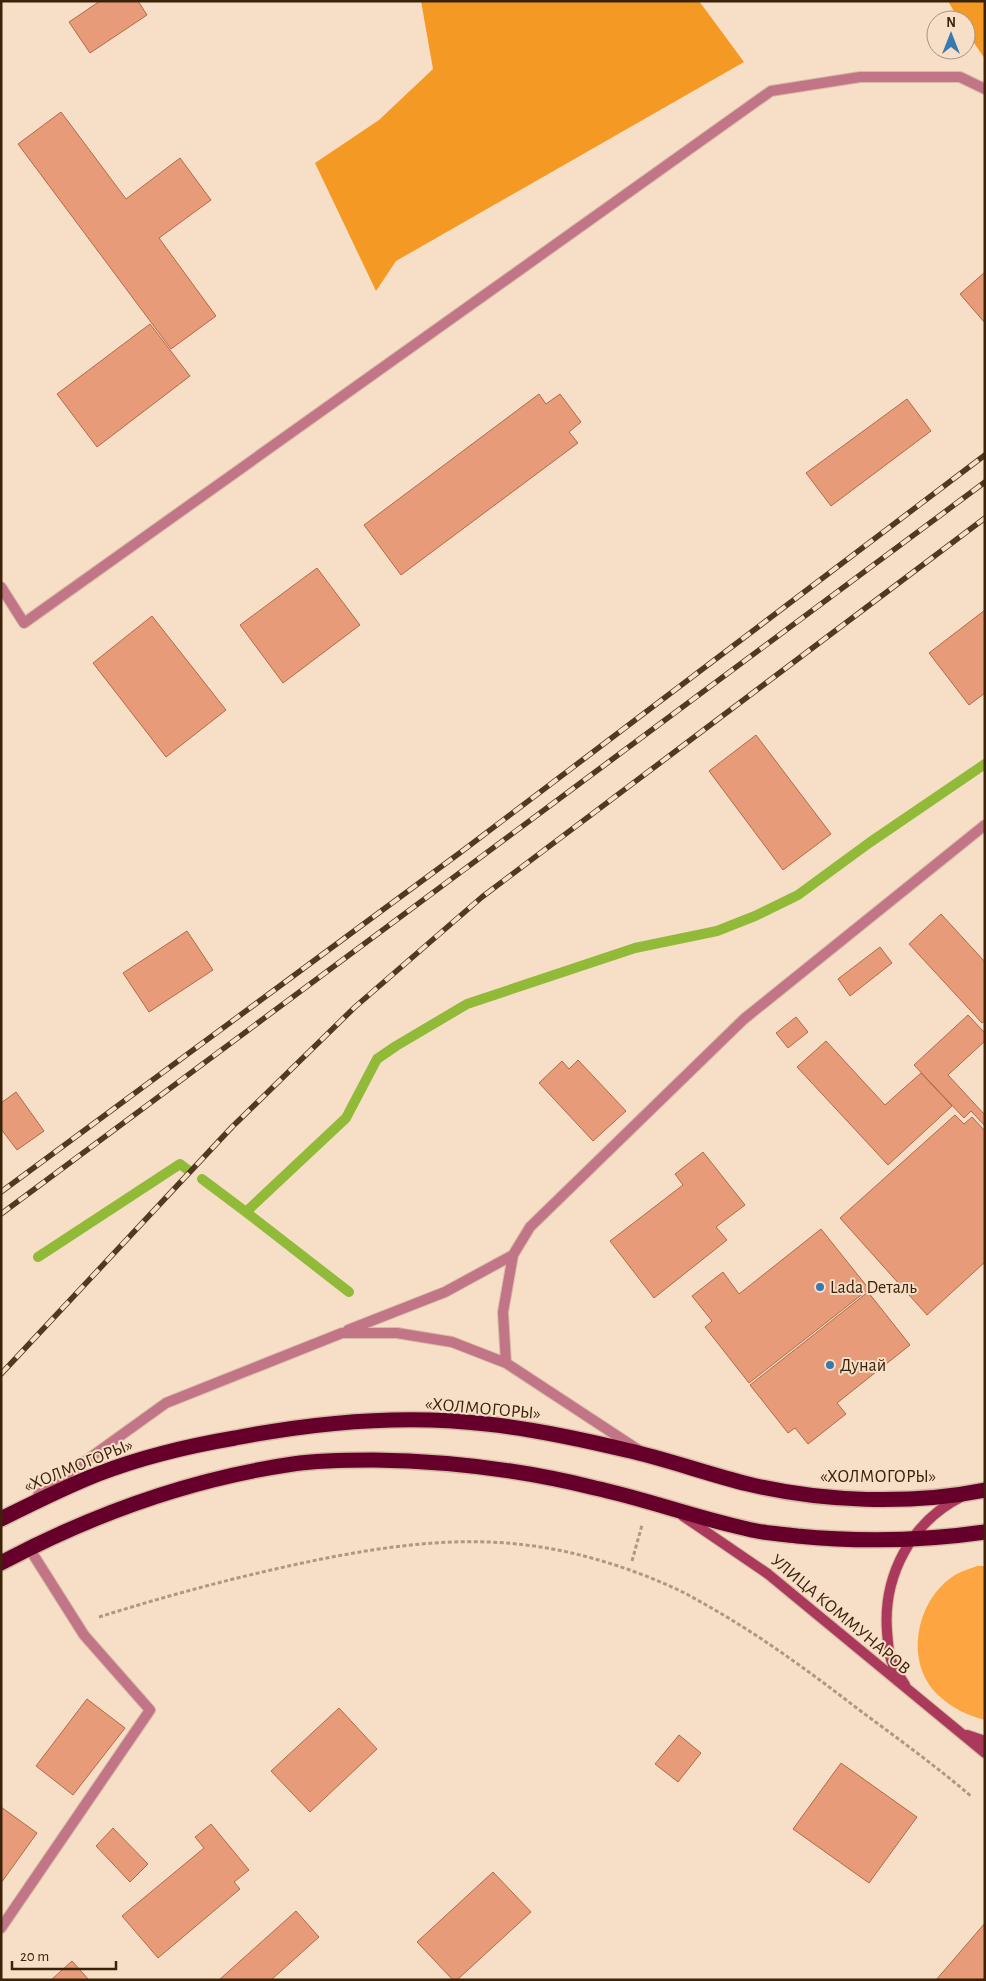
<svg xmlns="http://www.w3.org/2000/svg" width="986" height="1981" font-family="'Alegreya Sans',sans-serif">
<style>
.green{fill:#fda541}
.forest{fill:#f59925}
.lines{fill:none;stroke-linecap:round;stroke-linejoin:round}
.stream{stroke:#91ba39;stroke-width:10}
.building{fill:#e79b78;stroke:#b26a48}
.lane-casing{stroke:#d5bca5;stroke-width:12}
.street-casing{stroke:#d5bca5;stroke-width:12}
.secondary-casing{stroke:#d5bca5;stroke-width:12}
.highway-casing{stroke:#d5bca5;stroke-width:18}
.path{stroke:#b09880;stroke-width:3;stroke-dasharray:4 2.5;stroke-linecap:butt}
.lane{stroke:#c27586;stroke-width:10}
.street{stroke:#c27586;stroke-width:10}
.secondary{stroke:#aa395b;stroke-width:10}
.highway{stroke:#66002b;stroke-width:15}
.rail-casing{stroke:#50391f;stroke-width:5.5}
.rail{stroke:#f7dec7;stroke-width:4;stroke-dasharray:11;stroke-linecap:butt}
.poi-dot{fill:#367aaf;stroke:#f7dec7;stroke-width:2}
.labels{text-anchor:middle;stroke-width:4;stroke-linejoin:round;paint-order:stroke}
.poi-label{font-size:18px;fill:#3a2309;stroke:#f7dec7;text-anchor:start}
.street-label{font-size:18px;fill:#3a2309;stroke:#f7dec7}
</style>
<rect width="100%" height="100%" fill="#f7dec7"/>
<path class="green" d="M977,1566H985V1720C966,1715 952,1708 938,1695C904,1662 916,1602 952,1577C959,1572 969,1569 977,1566Z"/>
<path class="forest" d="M421,1H699L744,62L396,261L376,291L315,163L379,120L433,69Z
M948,1H985V59L966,31V20H959Z"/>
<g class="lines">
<path class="stream" d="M202,1179L246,1212L346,1118L377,1059L396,1046L467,1004L635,948L717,931L755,916L798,895L869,843L985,764
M246,1212L349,1292
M38,1257L180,1164L188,1170"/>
</g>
<path class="building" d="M100,1H138L147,15L90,53L69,22Z
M61,112L126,199L180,158L211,200L159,238L216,316L171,349L18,144Z
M985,272V323L960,294Z
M150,324L190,376L97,447L57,394Z
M539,394L546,404L560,394L581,422L569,432L578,443L401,575L364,525Z
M907,399L931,431L831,506L806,473Z
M317,568L360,625L283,683L240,625Z
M985,610V693L969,705L929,653Z
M152,616L226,710L166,757L93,663Z
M756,735L831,834L783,870L709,771Z
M941,914L985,962V1021L982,1023L909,944Z
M187,931L213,970L149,1012L123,973Z
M880,947L892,963L850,996L838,979Z
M968,1015L985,1033V1041L948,1075L985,1115V1126L971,1111L964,1118L914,1065Z
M796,1017L808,1032L788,1048L776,1033Z
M826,1041L885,1105L921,1073L952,1106L888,1165L797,1067Z
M578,1060L626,1111L593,1141L539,1083L562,1061L569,1069Z
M16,1092L44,1131L17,1150L1,1129V1103Z
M955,1115L964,1124L972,1117L985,1131V1262L927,1315L840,1218Z
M703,1152L745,1205L716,1227L727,1240L654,1298L610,1241L683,1185L675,1174Z
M821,1229L869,1289L749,1383L705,1327L712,1321L692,1296L723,1272L739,1294Z
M868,1292L910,1345L837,1403L846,1414L808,1444L795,1428L788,1433L750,1385Z
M87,1699L125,1728L73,1795L36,1766Z
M339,1708L377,1749L310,1812L271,1771Z
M679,1735L701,1753L678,1782L655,1764Z
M841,1763L917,1817L869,1883L793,1829Z
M1,1807L37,1833L1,1883Z
M211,1824L249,1870L234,1882L240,1889L158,1958L122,1916L204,1848L195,1837Z
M113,1828L148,1864L130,1882L96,1846Z
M493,1872L531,1912L457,1980H453L417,1942Z
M296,1911L319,1937L271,1980H219Z
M985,1923V1980H936Z
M72,1961L89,1980H51Z"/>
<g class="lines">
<defs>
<path id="lane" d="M1,587L24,623L771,91L860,77H960L985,89"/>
<path id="street" d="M348,1330L445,1292L513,1255
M506,1363L503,1312L513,1255L530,1227L744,1019L985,825
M38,1495L166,1403L342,1333H397L452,1342L506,1363L637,1449
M1,1928L150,1710L84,1635L29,1548"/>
<path id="secondary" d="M683,1516L768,1574L985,1753
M905,1685C901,1678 896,1672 893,1665C888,1654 888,1642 887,1631C883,1576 911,1522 961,1497
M967,1735L985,1741"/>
<path id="highway" d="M1,1519C33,1503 65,1487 98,1474C142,1457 188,1446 235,1438C317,1422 403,1414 487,1424C534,1429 580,1439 626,1450C667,1459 707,1474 748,1484C822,1502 910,1505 985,1490
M1,1563C93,1514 190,1479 293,1464C320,1460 347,1460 374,1460C448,1461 523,1470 595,1488C650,1500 702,1520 757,1531C770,1534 784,1534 797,1536C859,1542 923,1541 985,1532"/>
</defs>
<use href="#lane" class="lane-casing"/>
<use href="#street" class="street-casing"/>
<use href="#secondary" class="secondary-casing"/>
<use href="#highway" class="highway-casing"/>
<path class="path" d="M632,1561L642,1525
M99,1617C169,1595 240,1576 312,1561C380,1547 449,1537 517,1544C570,1549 626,1566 674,1588C686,1593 697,1600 708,1606C761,1636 810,1672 858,1709C897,1738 936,1766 972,1797"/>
<use href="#lane" class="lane"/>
<use href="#street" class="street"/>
<use href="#secondary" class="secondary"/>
<use href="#highway" class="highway"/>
<defs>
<path id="rail" d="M1,1192L461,852L985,455
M1,1214L985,482
M1,1374L232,1127L355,1007L482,897L985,518"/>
</defs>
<use href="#rail" class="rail-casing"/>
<use href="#rail" class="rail"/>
</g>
<g class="poi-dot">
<circle cx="820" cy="1287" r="5"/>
<circle cx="830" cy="1365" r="5"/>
</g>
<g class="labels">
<g class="poi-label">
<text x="830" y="1293">Lada Dеталь</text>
<text x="840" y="1371">Дунай</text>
</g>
<g class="street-label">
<text transform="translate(483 1408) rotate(5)" y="6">«ХОЛМОГОРЫ»</text>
<text transform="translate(78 1465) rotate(-22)" y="6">«ХОЛМОГОРЫ»</text>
<text x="878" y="1482">«ХОЛМОГОРЫ»</text>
<text transform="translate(841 1614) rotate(40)" y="6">УЛИЦА КОММУНАРОВ</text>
</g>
</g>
<rect width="986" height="1981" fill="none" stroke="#3a2309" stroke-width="5"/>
<g transform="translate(951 35)"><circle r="24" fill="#f7dec7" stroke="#ab937b"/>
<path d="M0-4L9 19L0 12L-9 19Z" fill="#367aaf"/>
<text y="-8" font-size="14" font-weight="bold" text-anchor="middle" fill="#3a2309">N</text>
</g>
<path d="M12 1961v8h104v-8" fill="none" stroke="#3a2309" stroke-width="2.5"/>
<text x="20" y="1961" font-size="15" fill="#3a2309" stroke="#f7dec7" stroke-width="4" paint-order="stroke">20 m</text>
</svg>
